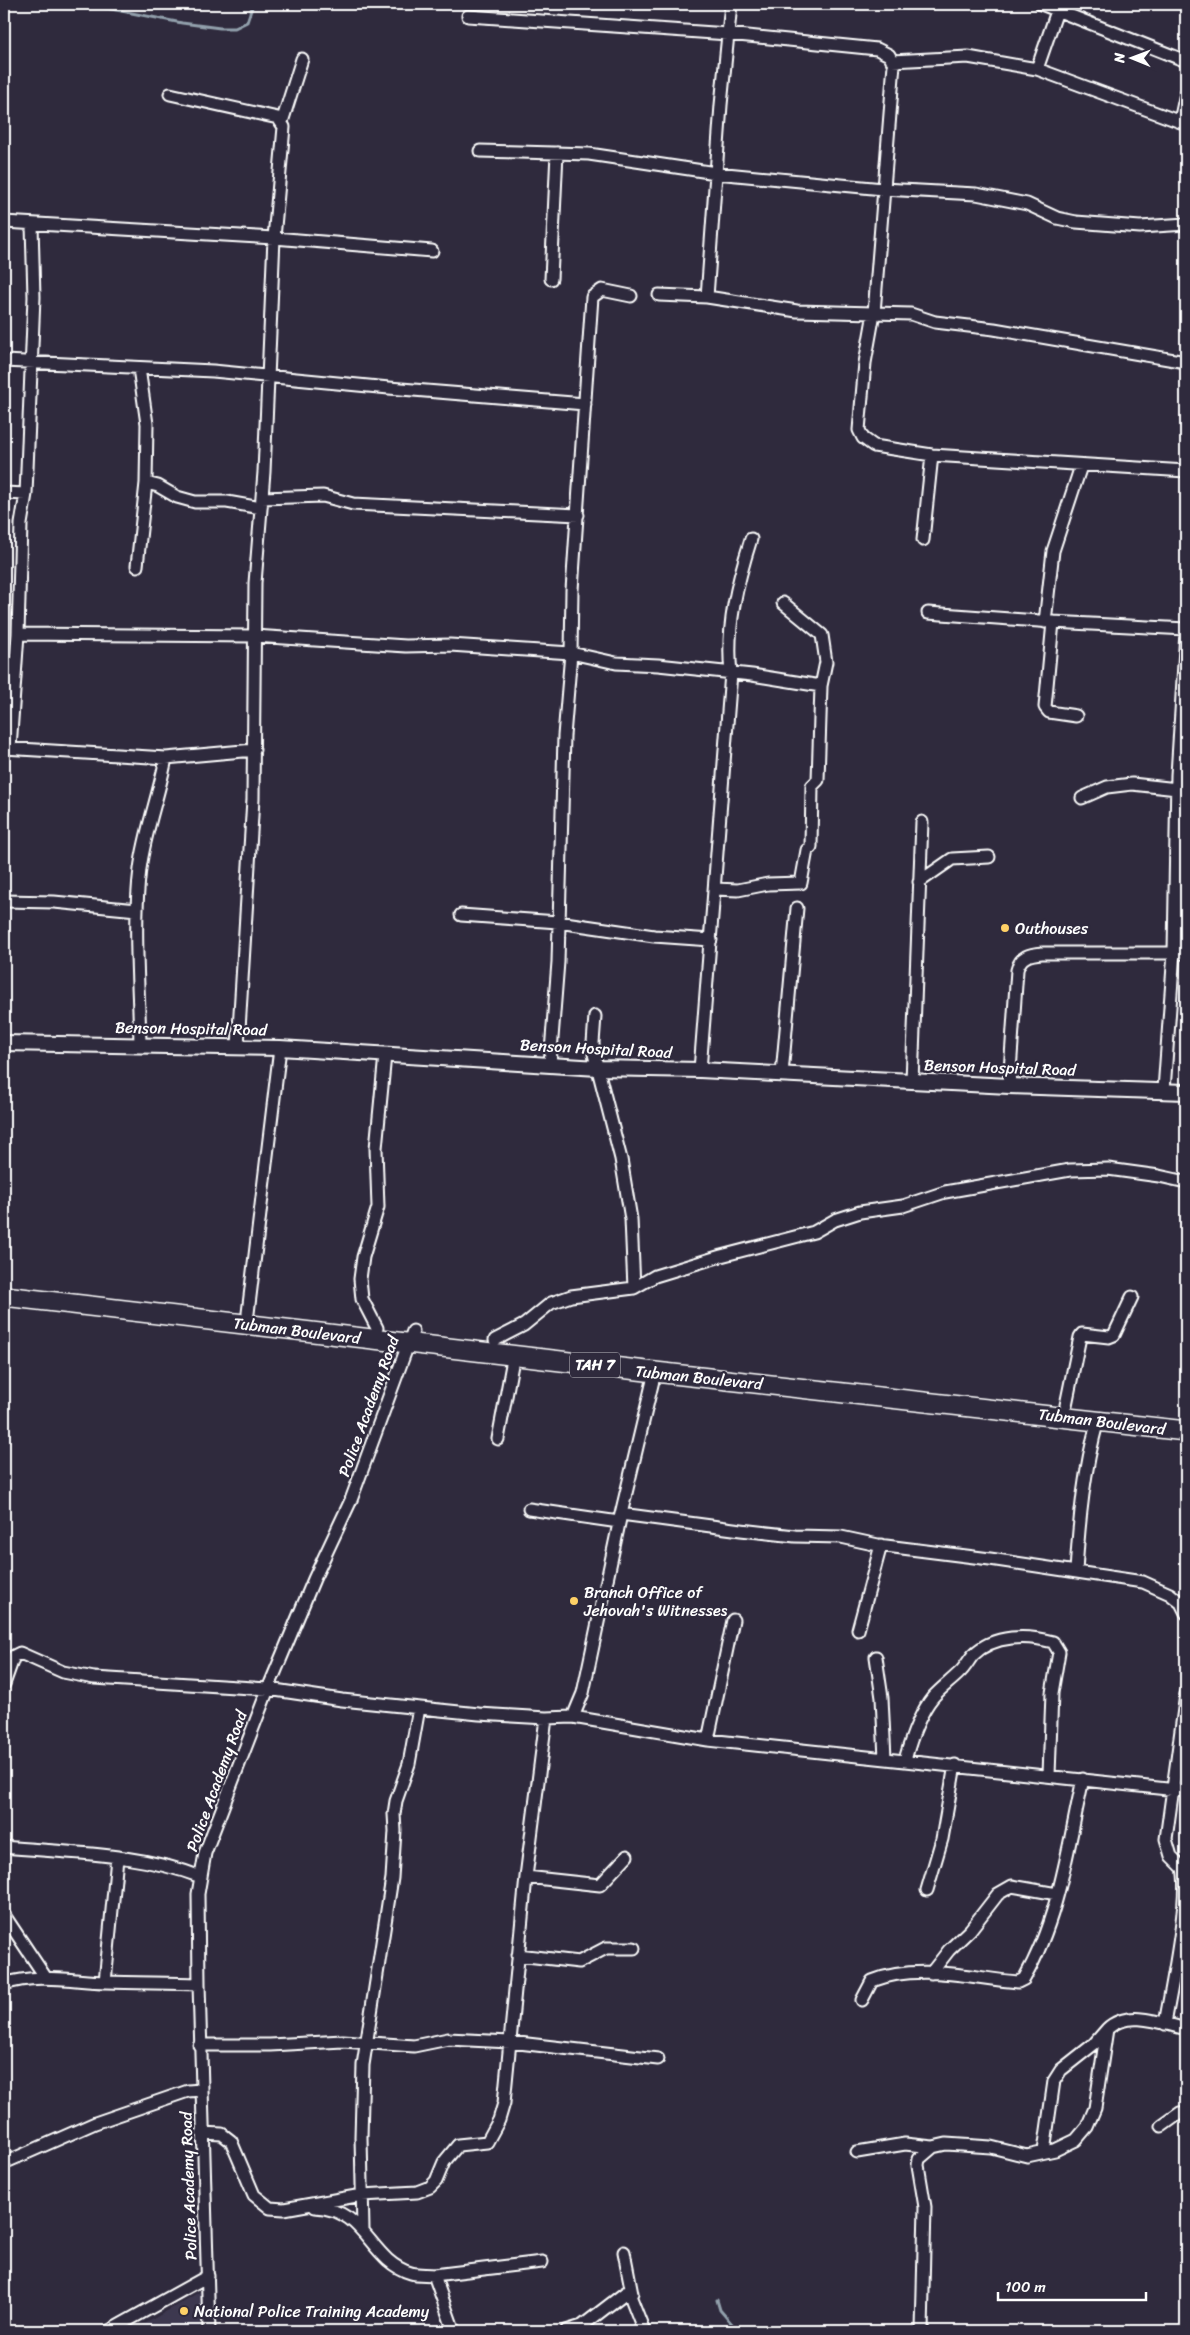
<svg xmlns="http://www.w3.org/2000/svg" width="1190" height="2335" font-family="Sriracha,sans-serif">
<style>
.built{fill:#3e3950}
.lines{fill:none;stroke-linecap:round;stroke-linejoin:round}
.stream{stroke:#92a0ac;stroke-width:3}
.minor-casing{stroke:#fff;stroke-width:15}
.tertiary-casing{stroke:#fff;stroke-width:18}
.trunk-casing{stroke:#fff;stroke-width:22}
.minor{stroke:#2f2a3d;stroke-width:11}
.tertiary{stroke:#2f2a3d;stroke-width:14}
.trunk{stroke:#2f2a3d;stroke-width:19}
.poi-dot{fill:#ffd166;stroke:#2f2a3d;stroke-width:2}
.labels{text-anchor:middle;stroke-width:4.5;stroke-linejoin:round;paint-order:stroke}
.shield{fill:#2f2a3d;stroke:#c1bfc5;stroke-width:1}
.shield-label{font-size:15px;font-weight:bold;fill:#fff}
.poi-label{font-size:16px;fill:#fff;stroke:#2f2a3d;text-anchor:start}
.street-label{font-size:16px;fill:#fff;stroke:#2f2a3d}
</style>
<rect width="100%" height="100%" fill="#2f2a3d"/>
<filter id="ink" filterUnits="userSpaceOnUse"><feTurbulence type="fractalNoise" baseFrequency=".02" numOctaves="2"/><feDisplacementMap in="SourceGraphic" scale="10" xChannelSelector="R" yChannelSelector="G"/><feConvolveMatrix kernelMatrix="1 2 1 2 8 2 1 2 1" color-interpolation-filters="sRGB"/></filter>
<g filter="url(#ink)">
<path class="built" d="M201,2291L200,2331H133Z"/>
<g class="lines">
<path class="stream" d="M86,4L182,23L220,28H235L247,22L252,7L255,4
M717,2300L720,2310L738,2331"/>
<defs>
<path id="minor" d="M1041,4L1186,61
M468,16L728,34L877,49L889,55L894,64L874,313L911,314L935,322L994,329L1186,362
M894,64L892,61L968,57L1037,69L1057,11
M1037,69L1186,124
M170,94L278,118L284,127L274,238L264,472L255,583L253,799L238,1046
M1180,121L1186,93
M282,122L302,59
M480,151L589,154L716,173L883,189L976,194L1027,204L1057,218L1076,222L1140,227L1186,224
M4,222L274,238L432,251
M551,279L557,153
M659,295L707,297L797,311L874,313L865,363L859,430L863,438L874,446L932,455L1186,471
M707,297L721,105L731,4
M4,361L213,371L389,388L585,404
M146,483L158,486L177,497L195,502H227L261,508
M4,493L26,494
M262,498L323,496L353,504L578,515
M923,540L932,455
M137,566L146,483L147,424L139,368
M928,613L1053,622L1186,629
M1045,622L1053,551L1081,466
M1053,622L1045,707L1049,712L1076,716
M1186,632L1177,775L1186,776
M18,634L254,636L406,646L450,645L571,653L616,663L658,665L752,675L821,686
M4,748L166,758L254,750
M10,748L18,634L21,524L26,494L34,297L32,225
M1082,798L1107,787L1132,784L1177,789
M919,882L952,859L989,857
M715,889L738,890L768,884L801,883L807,850L811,847L812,786L818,780L821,686L826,662L822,635L783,603
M4,901L54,902L137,910
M461,915L558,922L654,936L711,940
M595,1016L593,1043L594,1054L621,1159L631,1219L634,1288
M140,1044C139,988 133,924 140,869C145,831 159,795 166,758
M550,1064L558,962L564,736L571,653L572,590L592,297L602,290L631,296
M700,1070L731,673C726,627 737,583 751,539
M782,1074L797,908
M912,1081L922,822
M1009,1086L1017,970C1020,956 1030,954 1042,953H1186
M1164,1090L1174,952L1177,775
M248,1313L280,1048
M377,1328L362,1299L360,1279L363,1257L378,1207L376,1148L385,1055
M495,1340L524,1325L551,1303L571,1296L634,1288L655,1276L721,1256L814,1232L835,1220L860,1212L903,1206L945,1192L1070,1170L1108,1169L1159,1176L1186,1182
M1066,1405L1080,1337L1082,1334L1109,1337L1114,1335L1132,1297
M498,1439L514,1354
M529,1509L619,1522
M621,1514L741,1530L795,1536L841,1537L878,1545L990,1559L1143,1582L1170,1594L1181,1603L1186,1613
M1076,1572C1079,1520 1084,1470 1098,1420
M858,1630L881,1545
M876,1657L882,1698L885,1758
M4,1684L14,1656L20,1653L63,1672L94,1678L268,1689L342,1700L479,1714L546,1718L573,1717L708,1740L1186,1791
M573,1717L583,1693L621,1514L655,1372
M708,1740L733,1620
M905,1760C911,1738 919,1714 933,1697C941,1688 951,1681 959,1673C965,1668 968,1661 973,1655C994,1634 1028,1635 1053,1642L1059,1652L1052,1693L1049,1775
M4,1847C68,1853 140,1853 201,1877
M526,1877L600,1885L627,1856
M927,1890L942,1839L955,1765
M4,1915L46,1978
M518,1955L579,1962L606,1948H634
M931,1973L949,1950L970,1930L998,1894L1012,1886L1057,1894
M105,1982L117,1858
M4,1984C38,1973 72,1981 106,1982C137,1983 168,1983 199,1984
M862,2000L872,1981C918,1963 971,1978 1018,1982L1024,1979C1059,1919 1068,1846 1083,1779
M1165,2024C1171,1989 1190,1899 1183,1868L1171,1856L1166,1839L1186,1694
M199,2045H270L343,2041L414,2046L448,2039L510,2042L658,2059
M1162,2126L1180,2113L1186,2112
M202,2133L222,2134L231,2141L254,2195L270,2208L284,2209L362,2195L417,2192L430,2187L436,2181L444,2162L458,2145L487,2142L499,2120L504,2103L526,1877L546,1718
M1044,2151L1054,2081L1061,2070L1094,2044L1107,2029
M857,2152L905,2144L933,2147
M4,2163L95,2123L188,2091L201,2090
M315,2207C368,2210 368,2260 411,2273C418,2275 427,2274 434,2275L454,2331
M363,2230L361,2137L363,2065L392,1878L395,1831L394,1814L396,1801L409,1764L419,1708
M624,2252L632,2293H625
M434,2275L542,2262
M109,2331L208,2276
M209,2331L199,1984L198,1894L205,1853L268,1689L314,1579L351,1500L413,1331
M566,2331L582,2326L625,2293L631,2298L644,2331
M922,2331L925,2207L918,2165L919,2159L933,2147L946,2144L991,2147L1027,2156L1055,2150L1076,2140L1087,2127L1095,2108L1107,2029C1128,2009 1162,2023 1186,2029"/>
<path id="tertiary" d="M4,1043L280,1048L598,1068L700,1070L1009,1086L1186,1092"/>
<path id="trunk" d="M4,1296L655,1372L1186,1431"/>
</defs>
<use href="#minor" class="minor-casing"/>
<use href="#tertiary" class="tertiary-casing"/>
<use href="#trunk" class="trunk-casing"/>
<use href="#minor" class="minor"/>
<use href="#tertiary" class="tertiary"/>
<use href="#trunk" class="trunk"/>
</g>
</g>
<g class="poi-dot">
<circle cx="1005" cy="928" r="5"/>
<circle cx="574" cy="1601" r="5"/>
<circle cx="184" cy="2311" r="5"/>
</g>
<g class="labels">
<rect class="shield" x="570" y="1352.5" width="50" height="25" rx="4"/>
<g class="shield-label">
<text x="595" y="1370">TAH 7</text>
</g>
<g class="poi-label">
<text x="1015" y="934">Outhouses</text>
<text x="584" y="1598">Branch Office of<tspan x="584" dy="18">Jehovah's Witnesses</tspan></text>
<text x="194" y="2317">National Police Training Academy</text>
</g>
<g class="street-label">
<text transform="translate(191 1028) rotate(1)" y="6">Benson Hospital Road</text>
<text transform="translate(596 1048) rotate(3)" y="6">Benson Hospital Road</text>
<text transform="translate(1000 1067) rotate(2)" y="6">Benson Hospital Road</text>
<text transform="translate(297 1330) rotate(7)" y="6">Tubman Boulevard</text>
<text transform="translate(699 1377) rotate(6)" y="6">Tubman Boulevard</text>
<text transform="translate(368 1406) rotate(-70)" y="6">Police Academy Road</text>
<text transform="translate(1102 1421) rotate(7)" y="6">Tubman Boulevard</text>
<text transform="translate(216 1781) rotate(-70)" y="6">Police Academy Road</text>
<text transform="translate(188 2186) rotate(-92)" y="6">Police Academy Road</text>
</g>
</g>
<rect width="1190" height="2335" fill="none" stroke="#2f2a3d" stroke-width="20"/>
<rect x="10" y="10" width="1170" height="2315" fill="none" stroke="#fff" stroke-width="2" filter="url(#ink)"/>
<g transform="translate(1132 58) rotate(271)" stroke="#2f2a3d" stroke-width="4" paint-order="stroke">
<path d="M0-4L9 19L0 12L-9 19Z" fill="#ffffff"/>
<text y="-8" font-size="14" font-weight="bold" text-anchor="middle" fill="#ffffff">N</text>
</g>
<path d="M998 2292v8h148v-8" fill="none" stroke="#ffffff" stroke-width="2.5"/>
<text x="1005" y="2292" font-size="15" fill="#ffffff" stroke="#2f2a3d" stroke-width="4" paint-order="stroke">100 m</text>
</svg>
